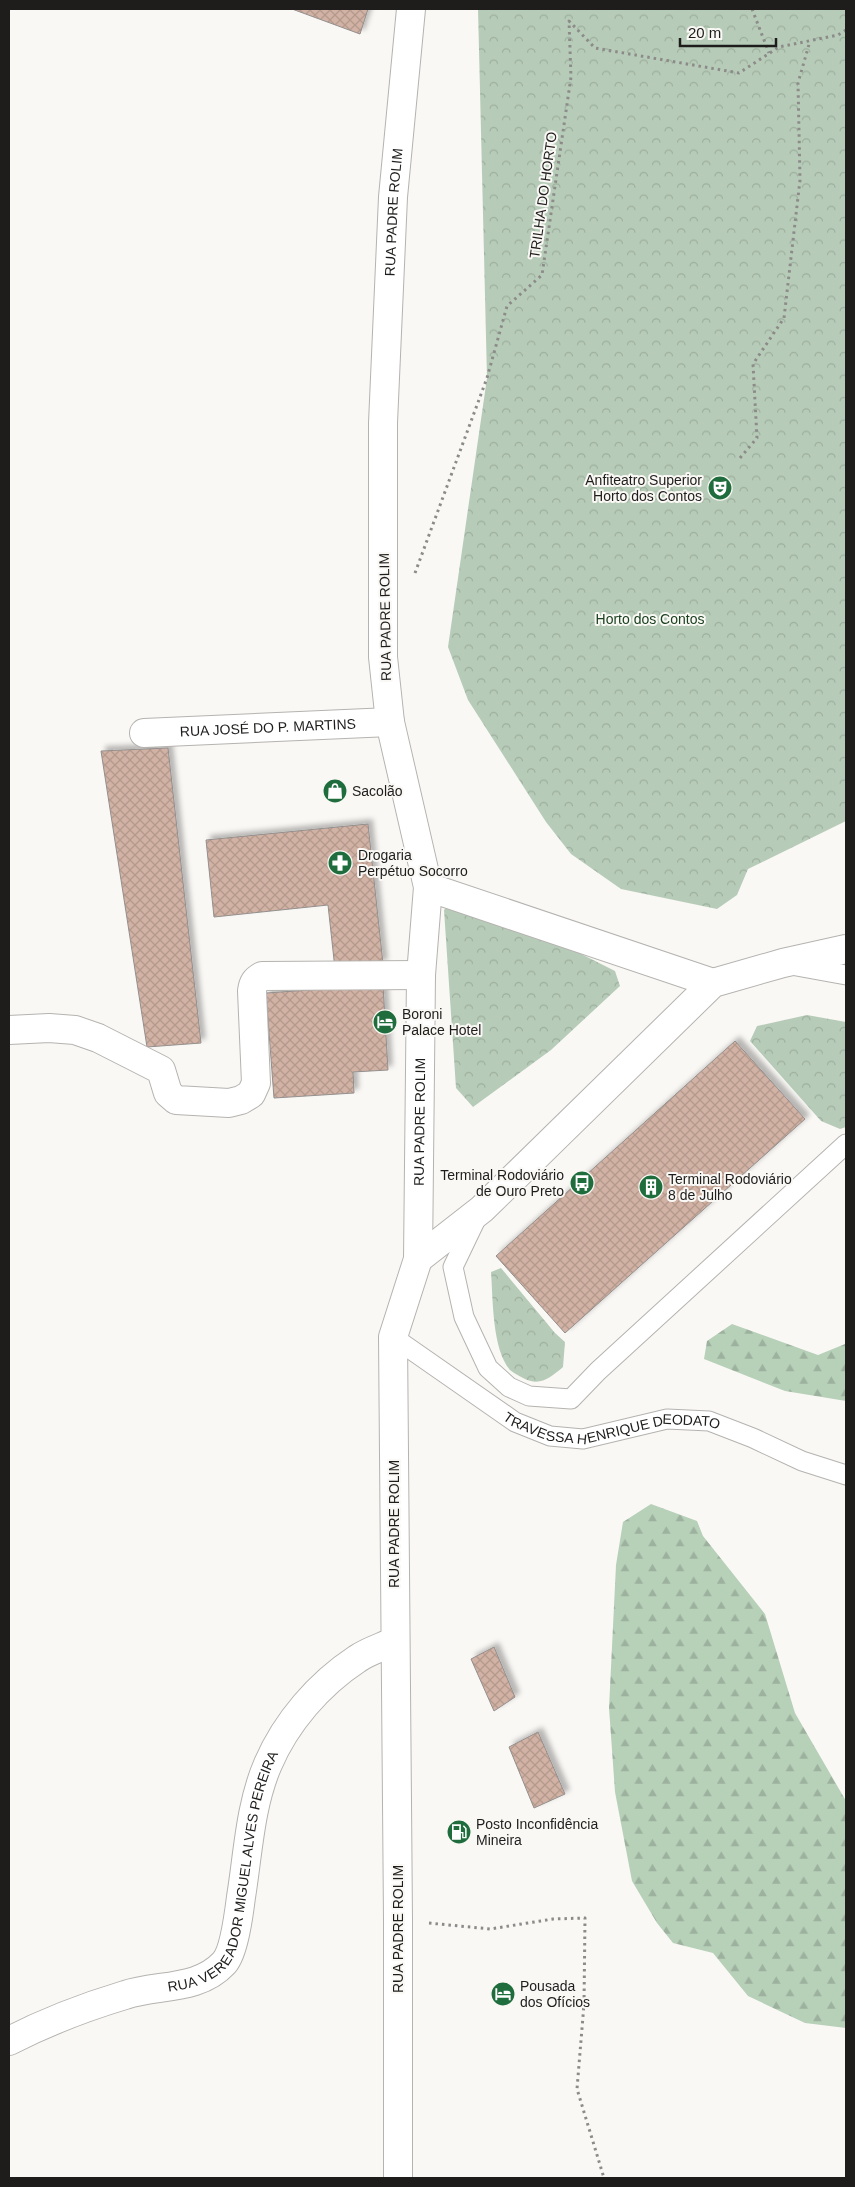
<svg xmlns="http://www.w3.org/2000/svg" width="855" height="2187" font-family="Helvetica,sans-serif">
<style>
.forest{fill:url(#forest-firs)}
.park{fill:url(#park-crowns)}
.building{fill:url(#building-cross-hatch);stroke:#938f8e;filter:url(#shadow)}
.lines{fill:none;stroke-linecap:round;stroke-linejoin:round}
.service-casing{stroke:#b5b3b0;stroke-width:21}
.minor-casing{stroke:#b5b3b0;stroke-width:30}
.secondary-casing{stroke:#b5b3b0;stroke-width:30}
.path{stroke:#8c8b89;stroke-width:3;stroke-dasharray:2.5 4;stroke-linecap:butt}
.service{stroke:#fff;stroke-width:19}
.minor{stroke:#fff;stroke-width:28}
.secondary{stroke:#fff;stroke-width:28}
.labels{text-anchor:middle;stroke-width:4;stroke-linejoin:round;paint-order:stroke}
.street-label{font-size:14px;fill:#1e1d1c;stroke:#faf8f5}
.poi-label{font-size:14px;fill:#1e1d1c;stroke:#faf8f5;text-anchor:start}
.park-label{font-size:14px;fill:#19411f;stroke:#faf8f5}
</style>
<defs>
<pattern id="forest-firs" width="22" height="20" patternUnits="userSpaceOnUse" patternTransform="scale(1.25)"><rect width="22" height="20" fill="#b7d0b8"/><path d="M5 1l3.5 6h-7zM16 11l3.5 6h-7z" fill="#9db29e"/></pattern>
<pattern id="park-crowns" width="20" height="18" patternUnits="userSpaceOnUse" patternTransform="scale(1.25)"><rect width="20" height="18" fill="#b7ccb8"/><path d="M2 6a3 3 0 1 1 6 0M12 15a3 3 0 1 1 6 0" fill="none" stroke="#9daf9e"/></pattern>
<pattern id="building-cross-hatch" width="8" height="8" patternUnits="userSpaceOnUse" patternTransform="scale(1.25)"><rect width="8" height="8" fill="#d2b2a4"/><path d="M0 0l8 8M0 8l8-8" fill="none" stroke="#b4998d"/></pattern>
<filter id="shadow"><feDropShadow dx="4.5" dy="-4.5" stdDeviation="2.5" flood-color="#0004"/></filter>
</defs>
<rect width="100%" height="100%" fill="#faf8f5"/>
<path class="forest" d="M732,1324L818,1355L845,1344L846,1340V1401L785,1391L704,1359L707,1341Z
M651,1504L697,1521L703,1536L765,1614L795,1713L846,1801V2028L805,2023L748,1996L713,1953L673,1943L657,1923L632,1881L615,1792L609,1708L616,1565L623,1522Z"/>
<path class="park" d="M478,9H846V821L748,869L737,895L717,909L621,889L571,854L546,822L468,700L448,647L487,378Z
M460,893L615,971L620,986L551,1050L473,1107L456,1088L444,910Z
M807,1015L846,1022V1127L840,1129L821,1121L750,1041L757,1026Z
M501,1268L555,1333L565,1342L563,1367C550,1378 540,1387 523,1378C518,1375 513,1373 510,1370C492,1349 493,1299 491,1272Z"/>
<path class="building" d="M292,9H368L360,34Z
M168,748L201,1043L147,1047L101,751Z
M368,824L383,964L335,969L328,905L214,917L206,840Z
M383,985L388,1070L353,1072L354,1093L274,1098L266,993Z
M735,1041L805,1119L565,1333L496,1256Z
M494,1647L515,1697L494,1711L471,1659Z
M538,1732L565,1794L534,1808L509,1747Z"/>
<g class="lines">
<defs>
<g id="service">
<path d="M791,965L846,975"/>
<path d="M477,1217L453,1267L464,1317L488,1368L509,1387L529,1396L571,1399L598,1371L846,1144"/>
<path id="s1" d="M393,1337L515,1422L550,1436L583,1439L667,1419L709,1421L753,1438L802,1461L846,1475"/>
</g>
<g id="minor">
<path id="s2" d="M144,733L390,722"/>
<path d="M428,887L713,983"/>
<path d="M9,1030L49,1028L75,1030L98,1038L161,1070L168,1093L176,1100L229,1103L241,1100L251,1094L256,1083L252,991C253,983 255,980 262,976L421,975"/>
<path d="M418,1259L482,1209L713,983L783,963L846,949"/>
<path id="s3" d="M9,2041C46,2022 85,2007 125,1995C158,1984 198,1991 224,1963C234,1952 239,1913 241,1897C248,1854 250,1805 268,1764C286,1722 319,1684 357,1659C368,1651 383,1647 395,1641"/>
</g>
<g id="secondary">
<path id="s4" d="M398,2178V1920L393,1337L418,1259L421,975L428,887L390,722L383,657V423L393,197L411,9"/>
</g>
</defs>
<use href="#service" class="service-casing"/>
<use href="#minor" class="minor-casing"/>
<use href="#secondary" class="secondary-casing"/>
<path class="path" d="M752,9L769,53
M740,458L757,438L753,364L784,318L800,180L798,83L810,41
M415,573L487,378L507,306L542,275L571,77L569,21L595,48L739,73L779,47L838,35L846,30
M429,1923L490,1929L553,1919L585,1918L584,2004L577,2089L604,2178"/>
<use href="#service" class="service"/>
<use href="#minor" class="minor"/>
<use href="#secondary" class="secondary"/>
</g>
<defs>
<symbol id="theatre-disc" viewBox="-11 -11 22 22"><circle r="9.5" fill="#1f6c3c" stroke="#faf8f5"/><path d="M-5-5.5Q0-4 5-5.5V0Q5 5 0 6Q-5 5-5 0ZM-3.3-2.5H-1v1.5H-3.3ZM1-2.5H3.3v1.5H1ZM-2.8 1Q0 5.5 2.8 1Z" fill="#fff"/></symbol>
<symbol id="shop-disc" viewBox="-11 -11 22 22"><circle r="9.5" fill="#1f6c3c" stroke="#faf8f5"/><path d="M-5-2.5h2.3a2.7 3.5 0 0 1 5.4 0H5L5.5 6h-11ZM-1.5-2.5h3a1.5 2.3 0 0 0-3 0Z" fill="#fff"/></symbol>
<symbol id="pharmacy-disc" viewBox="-11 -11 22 22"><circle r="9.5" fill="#1f6c3c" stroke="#faf8f5"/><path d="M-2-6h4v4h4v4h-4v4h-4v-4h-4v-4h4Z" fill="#fff"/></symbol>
<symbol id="hotel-disc" viewBox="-11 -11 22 22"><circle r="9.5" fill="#1f6c3c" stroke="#faf8f5"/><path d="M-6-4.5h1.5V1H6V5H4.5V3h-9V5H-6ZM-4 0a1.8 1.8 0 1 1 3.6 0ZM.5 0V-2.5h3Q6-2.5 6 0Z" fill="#fff"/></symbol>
<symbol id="bus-disc" viewBox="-11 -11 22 22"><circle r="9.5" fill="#1f6c3c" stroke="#faf8f5"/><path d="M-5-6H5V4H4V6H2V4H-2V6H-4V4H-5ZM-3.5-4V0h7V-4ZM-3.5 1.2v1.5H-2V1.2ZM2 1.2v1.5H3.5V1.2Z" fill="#fff"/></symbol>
<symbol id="building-disc" viewBox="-11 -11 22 22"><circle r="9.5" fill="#1f6c3c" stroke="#faf8f5"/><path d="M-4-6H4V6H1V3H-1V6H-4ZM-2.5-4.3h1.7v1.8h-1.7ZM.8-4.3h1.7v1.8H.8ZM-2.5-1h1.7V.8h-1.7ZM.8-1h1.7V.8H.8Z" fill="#fff"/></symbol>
<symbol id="fuel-disc" viewBox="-11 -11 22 22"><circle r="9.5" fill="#1f6c3c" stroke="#faf8f5"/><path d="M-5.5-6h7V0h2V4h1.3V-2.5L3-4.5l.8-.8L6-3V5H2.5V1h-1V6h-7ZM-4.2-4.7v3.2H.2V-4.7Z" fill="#fff"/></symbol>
</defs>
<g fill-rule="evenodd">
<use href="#theatre-disc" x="706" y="474" width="28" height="28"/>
<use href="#shop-disc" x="321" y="777" width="28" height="28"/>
<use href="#pharmacy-disc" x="326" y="849" width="28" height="28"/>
<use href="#hotel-disc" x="371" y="1008" width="28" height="28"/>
<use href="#bus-disc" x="568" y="1169" width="28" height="28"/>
<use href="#building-disc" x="637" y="1173" width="28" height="28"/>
<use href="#fuel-disc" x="445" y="1818" width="28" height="28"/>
<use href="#hotel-disc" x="489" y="1980" width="28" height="28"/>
</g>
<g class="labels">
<g class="street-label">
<text transform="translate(543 195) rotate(-82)" y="5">TRILHA DO HORTO</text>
<text dy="5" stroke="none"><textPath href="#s4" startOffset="1975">RUA PADRE ROLIM</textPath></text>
<text transform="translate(385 617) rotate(-91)" y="5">RUA PADRE ROLIM</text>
<text dy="5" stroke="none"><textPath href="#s2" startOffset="124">RUA JOSÉ DO P. MARTINS</textPath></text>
<text dy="5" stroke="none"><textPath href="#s4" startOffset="1060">RUA PADRE ROLIM</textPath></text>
<text dy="5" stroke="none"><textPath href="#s1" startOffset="248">TRAVESSA HENRIQUE DEODATO</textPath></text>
<text transform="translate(394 1524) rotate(-90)" y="5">RUA PADRE ROLIM</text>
<text dy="5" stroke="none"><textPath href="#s3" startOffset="309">RUA VEREADOR MIGUEL ALVES PEREIRA</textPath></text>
<text transform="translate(398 1929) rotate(-90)" y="5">RUA PADRE ROLIM</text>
</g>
<g class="poi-label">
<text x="702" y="485" text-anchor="end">Anfiteatro Superior<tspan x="702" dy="16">Horto dos Contos</tspan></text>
<text x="352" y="796">Sacolão</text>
<text x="358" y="860">Drogaria<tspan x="358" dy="16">Perpétuo Socorro</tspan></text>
<text x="402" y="1019">Boroni<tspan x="402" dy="16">Palace Hotel</tspan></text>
<text x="564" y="1180" text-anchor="end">Terminal Rodoviário<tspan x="564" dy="16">de Ouro Preto</tspan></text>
<text x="668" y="1184">Terminal Rodoviário<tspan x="668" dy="16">8 de Julho</tspan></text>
<text x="476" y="1829">Posto Inconfidência<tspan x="476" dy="16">Mineira</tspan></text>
<text x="520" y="1991">Pousada<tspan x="520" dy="16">dos Ofícios</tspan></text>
</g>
<g class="park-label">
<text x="650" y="624">Horto dos Contos</text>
</g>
</g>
<rect width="855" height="2187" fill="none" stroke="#1e1d1c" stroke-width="20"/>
<path d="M680 38v8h96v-8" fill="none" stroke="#1e1d1c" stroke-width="2.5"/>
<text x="688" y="38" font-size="15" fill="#1e1d1c" stroke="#faf8f5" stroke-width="4" paint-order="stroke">20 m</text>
</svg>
